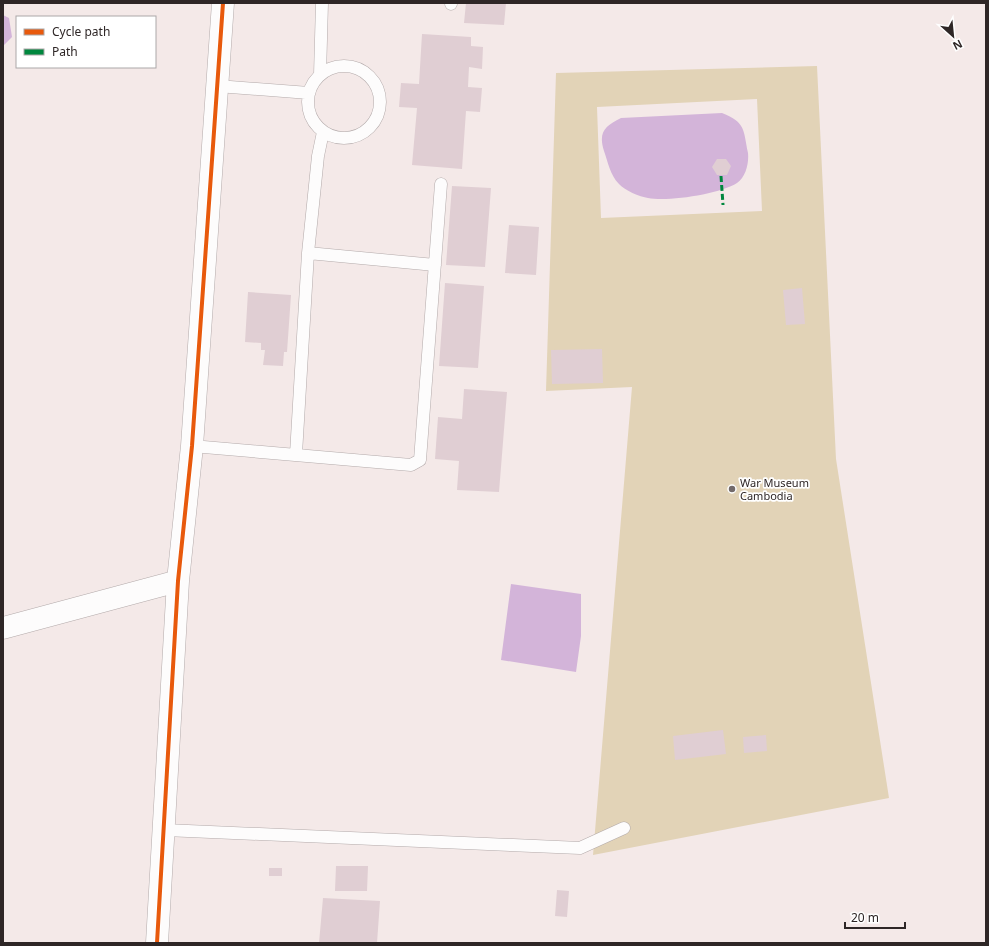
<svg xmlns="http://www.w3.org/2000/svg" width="989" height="946" font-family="'Noto Sans',sans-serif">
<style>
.green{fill:#e2d3b7;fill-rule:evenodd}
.water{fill:#d3b4d9}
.building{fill:#e0ced3}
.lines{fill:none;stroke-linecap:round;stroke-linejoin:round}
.lane-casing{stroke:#b3aaaa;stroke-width:13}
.street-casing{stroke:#b3aaaa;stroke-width:23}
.lane{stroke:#fdfcfc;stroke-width:12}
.street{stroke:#fdfcfc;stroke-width:22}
.quiet{stroke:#00873e;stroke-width:3;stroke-dasharray:6 3;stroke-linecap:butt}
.cycleway-casing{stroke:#fff;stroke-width:6}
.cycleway{stroke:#e8590c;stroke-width:4}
.poi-dot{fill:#736a6a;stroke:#fff;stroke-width:1.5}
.labels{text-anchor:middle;stroke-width:3.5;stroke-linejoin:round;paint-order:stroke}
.poi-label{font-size:11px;fill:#2e2626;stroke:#fff;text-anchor:start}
</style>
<rect width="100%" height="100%" fill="#f4e9e8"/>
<path class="green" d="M817,66L836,459L889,798L593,855L632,387L546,391L556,73ZM757,99L762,211L601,218L597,107Z"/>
<path class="water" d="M3,15L9,18L12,37L3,46Z
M722,113C746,123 743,129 748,153C749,163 746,177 737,183C720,194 668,202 648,198C640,197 624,190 619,184C610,175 608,162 604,151C598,132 605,126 621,118Z
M511,584L581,594V636L576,672L501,660Z"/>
<path class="building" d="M466,3H506L504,25L464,23Z
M422,34L471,37V46L483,47L482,69L469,67L468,87L482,88L480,112L466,111L462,169L412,165L417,108L399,107L401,83L419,84Z
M717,159H726L731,166L727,175H717L712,167Z
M452,186L491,188L485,267L446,265Z
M509,225L539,227L536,275L505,273Z
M445,283L484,286L478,368L439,366Z
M802,288L805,324L786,325L783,290Z
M248,292L291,295L287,352H284L283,366L263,365L265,350H261V343L245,342Z
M602,349L603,383L552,384L551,350Z
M464,389L507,392L499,492L457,490L459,461L435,459L438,417L462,419Z
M723,730L726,754L675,760L673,736Z
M766,735L767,751L744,753L743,737Z
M336,866H368L367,891H335Z
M269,868H282V876H269Z
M557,890L569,891L567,917L555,916Z
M323,898L380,901L377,943H319Z"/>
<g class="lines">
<defs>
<path id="lane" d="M451,4V3
M308 102a36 36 0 1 1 72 0a36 36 0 1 1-72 0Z
M320,75L322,3
M217,86L309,93
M308,253L435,265
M192,446L411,465L420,460L441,184
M296,454L308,253L318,156L323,132
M165,830L580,848L624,828"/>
<path id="street" d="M3,628L178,581
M157,943L178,581L192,446L223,3"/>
</defs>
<use href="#lane" class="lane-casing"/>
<use href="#street" class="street-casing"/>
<use href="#lane" class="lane"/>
<use href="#street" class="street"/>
<path class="quiet" d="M721,176L723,205"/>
<defs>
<path id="cycleway" d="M157,943L178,581L192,446L223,3"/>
</defs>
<use href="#cycleway" class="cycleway-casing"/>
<use href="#cycleway" class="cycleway"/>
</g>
<circle class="poi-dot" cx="732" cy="489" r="4"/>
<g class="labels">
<g class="poi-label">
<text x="740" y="487">War Museum<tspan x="740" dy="13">Cambodia</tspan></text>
</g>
</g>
<rect width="989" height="946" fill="none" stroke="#2e2626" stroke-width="8"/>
<rect x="16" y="16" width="140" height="52" fill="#ffffff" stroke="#aba8a8"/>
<rect x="24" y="29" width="20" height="6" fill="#e8590c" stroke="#aba8a8"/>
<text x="52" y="36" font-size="12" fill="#2e2626">Cycle path</text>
<rect x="24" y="49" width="20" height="6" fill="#00873e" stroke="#aba8a8"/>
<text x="52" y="56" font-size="12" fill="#2e2626">Path</text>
<g transform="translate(953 36) rotate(153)" stroke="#ffffff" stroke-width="3" paint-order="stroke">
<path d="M0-3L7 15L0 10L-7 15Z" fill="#2e2626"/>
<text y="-6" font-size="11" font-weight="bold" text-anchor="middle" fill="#2e2626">N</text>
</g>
<path d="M845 922v6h60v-6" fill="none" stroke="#2e2626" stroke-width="2"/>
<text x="851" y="922" font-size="12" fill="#2e2626" stroke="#ffffff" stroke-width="3" paint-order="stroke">20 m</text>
</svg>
